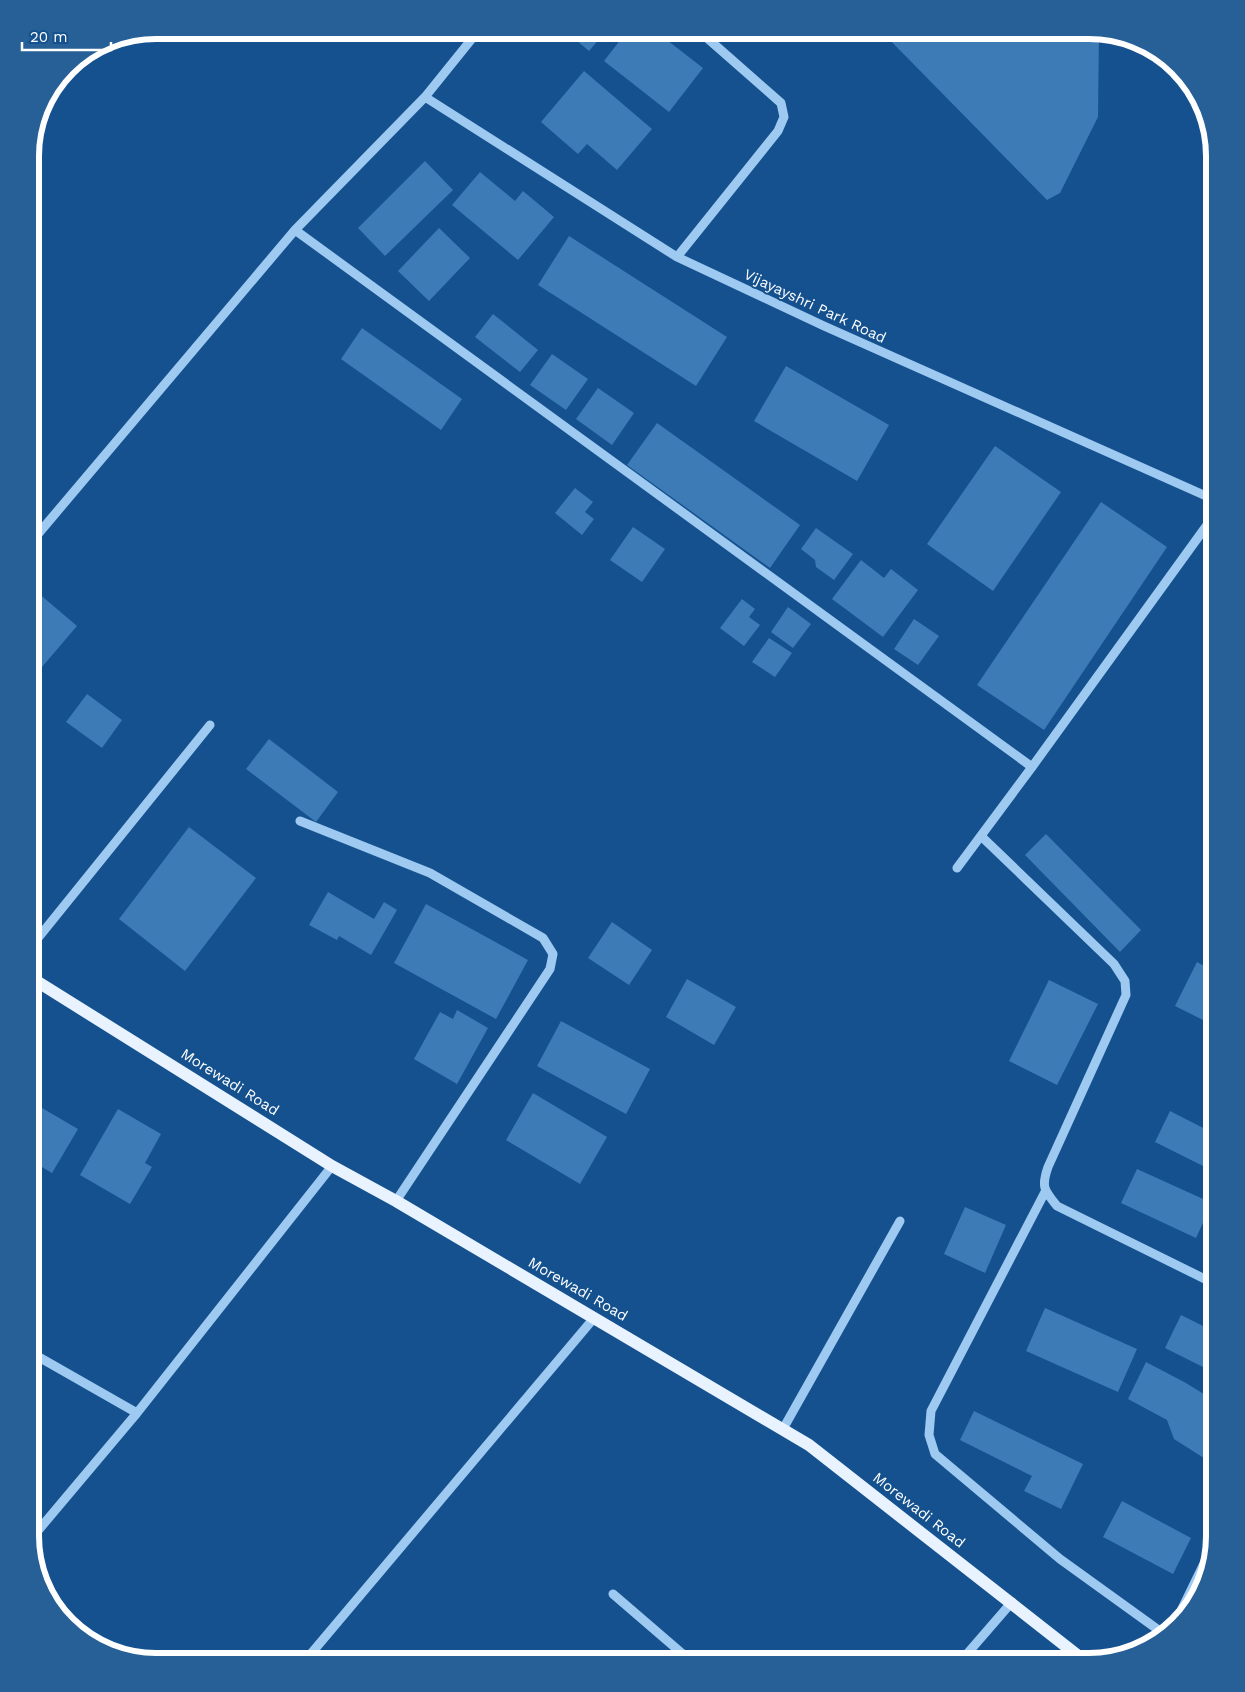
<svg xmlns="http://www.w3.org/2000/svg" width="1245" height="1692" font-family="'Work Sans',sans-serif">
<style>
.building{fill:#3d7bb7}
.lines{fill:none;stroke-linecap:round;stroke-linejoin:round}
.minor{stroke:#9ec9f1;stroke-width:9}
.major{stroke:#e8f3ff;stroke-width:12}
.labels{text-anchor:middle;stroke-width:4;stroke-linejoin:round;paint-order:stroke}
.street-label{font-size:15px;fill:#fff;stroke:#14518e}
.rim{fill:none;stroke:#fff;stroke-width:6}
</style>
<rect width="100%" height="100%" fill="#14518e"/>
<path class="building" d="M564,30H607L589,51Z
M628,30H654L703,68L669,112L604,61Z
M880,30L1099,31L1098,117L1060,193L1047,200Z
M584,71L652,129L617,170L587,144L578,154L541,122Z
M425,161L453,190L385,256L358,228Z
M480,172L515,201L523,191L554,217L518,260L452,205Z
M439,228L470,258L429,301L398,271Z
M569,236L727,337L696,386L538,285Z
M493,314L538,350L520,372L475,337Z
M362,328L462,399L441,430L341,359Z
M552,354L588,379L566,410L530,385Z
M786,366L889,425L857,481L754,421Z
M598,388L634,413L612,445L576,419Z
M657,423L800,525L770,568L627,465Z
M995,446L1061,492L993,591L927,544Z
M575,488L593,502L585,512L594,519L582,535L555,513Z
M1101,502L1167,547L1044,730L977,685Z
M633,527L665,549L642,582L610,560Z
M816,528L853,554L834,580L816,567L815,560L801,549Z
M861,560L884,578L891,569L918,590L883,637L832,599Z
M30,586L77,626L30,681Z
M742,599L755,609L749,617L760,625L744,646L720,628Z
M788,607L811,624L793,648L771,632Z
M914,619L939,636L918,665L894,649Z
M769,638L792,653L775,677L752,662Z
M87,694L122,720L102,748L66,722Z
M269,739L338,792L316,822L246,769Z
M189,827L256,878L185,971L119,919Z
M1046,834L1141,930L1120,952L1025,855Z
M1215,843V884L1203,880Z
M328,892L374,919L384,902L397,910L371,955L339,936L337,940L309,925Z
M426,904L528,960L496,1019L394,963Z
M612,922L652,950L629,985L588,958Z
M1197,962L1215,972V1026L1175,1006Z
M687,979L736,1007L714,1045L666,1017Z
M1049,980L1098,1004L1057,1085L1009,1061Z
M457,1010L488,1028L457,1084L414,1059L440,1012L453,1019Z
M561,1021L650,1069L626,1114L537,1066Z
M533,1093L607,1137L580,1184L506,1140Z
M30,1101L78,1129L52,1173L30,1160Z
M118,1109L161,1134L145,1163L152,1167L130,1204L80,1175Z
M1170,1111L1215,1134V1172L1155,1142Z
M1137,1169L1212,1203L1196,1238L1121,1203Z
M965,1207L1006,1225L985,1273L944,1254Z
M1045,1308L1137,1349L1118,1392L1026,1351Z
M1181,1315L1215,1332V1373L1165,1348Z
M1146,1362L1186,1383L1215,1401V1448L1207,1460L1174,1439L1167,1420L1128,1399Z
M974,1411L1083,1464L1061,1509L1024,1491L1032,1476L960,1440Z
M1122,1501L1191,1538L1173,1574L1103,1537Z"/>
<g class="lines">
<path class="minor" d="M425,97L677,257L824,326L1215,500
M295,230L1032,767L1215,514
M677,257L778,131L784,117L781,103L698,30
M33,540L295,230L425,97L479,30
M300,821L430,873L543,938L553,954L550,969L396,1201
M981,836L1114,964L1125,981L1126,995L1048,1167C1041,1187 1044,1190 1057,1206L1215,1284
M957,868L1032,767
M30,948L210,725
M1045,1192L931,1411L929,1435L935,1454L1060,1559L1164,1634
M30,1352L137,1413
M783,1429L900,1221
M31,1539L137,1413L332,1166
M613,1594L692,1662
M1176,1621L1213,1545
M304,1662L594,1318
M960,1662L1012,1602"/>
<path class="major" d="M30,977L332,1166L396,1201L809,1445L1086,1662"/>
</g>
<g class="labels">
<g class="street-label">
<text transform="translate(815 306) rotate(25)" y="5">Vijayayshri Park Road</text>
<text transform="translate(230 1082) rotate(32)" y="5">Morewadi Road</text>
<text transform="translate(578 1289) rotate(30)" y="5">Morewadi Road</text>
<text transform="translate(919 1510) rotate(38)" y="5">Morewadi Road</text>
</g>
</g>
<path d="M0 0H1245V1692H0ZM156 39H1089A117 117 0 0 1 1206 156V1536A117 117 0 0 1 1089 1653H156A117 117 0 0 1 39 1536V156A117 117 0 0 1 156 39Z" fill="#275f97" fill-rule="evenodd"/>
<path class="rim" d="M156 39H1089A117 117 0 0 1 1206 156V1536A117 117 0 0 1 1089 1653H156A117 117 0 0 1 39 1536V156A117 117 0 0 1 156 39Z"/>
<path d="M22 42v8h89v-8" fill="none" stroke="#ffffff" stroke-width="2.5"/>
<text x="30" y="42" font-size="15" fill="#ffffff" stroke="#14518e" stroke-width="4" paint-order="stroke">20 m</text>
</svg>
